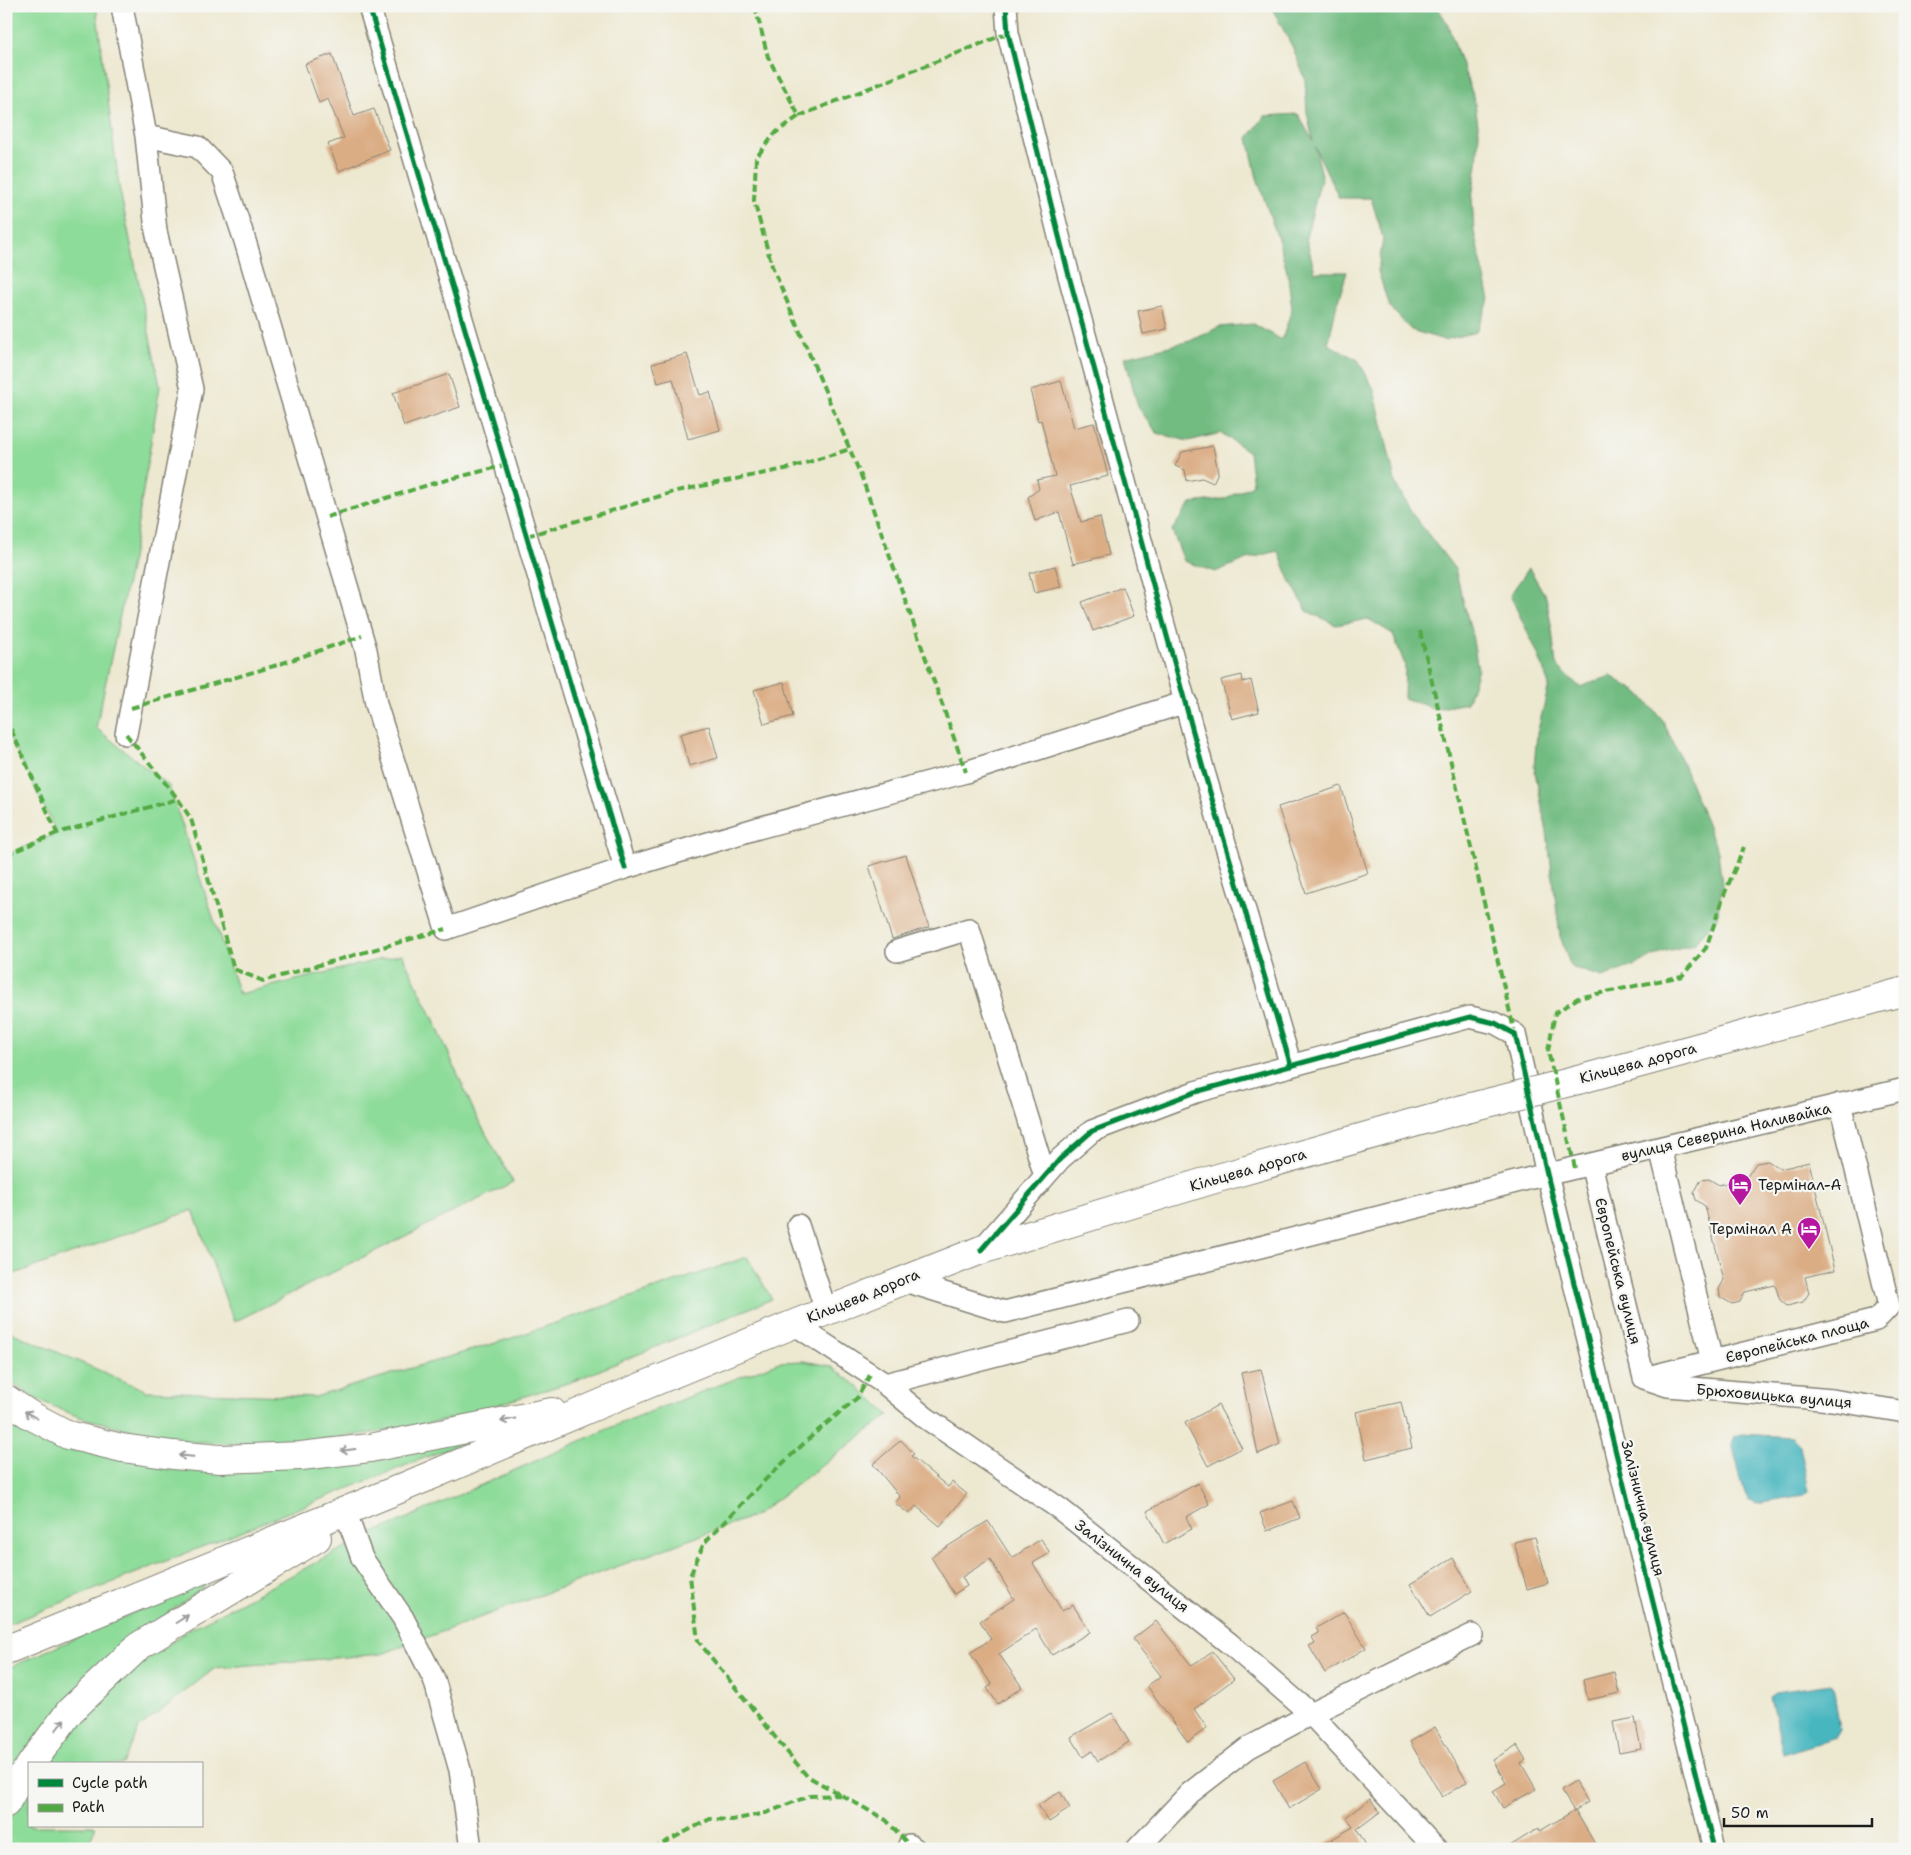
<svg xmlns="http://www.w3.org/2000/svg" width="1911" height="1855" font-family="'Shantell Sans',sans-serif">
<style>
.green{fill:#8edc9a;stroke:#557c5b}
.forest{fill:#72bc82;stroke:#476c4f}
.water{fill:#47b6bf;stroke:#32696e}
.building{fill:#dbad85}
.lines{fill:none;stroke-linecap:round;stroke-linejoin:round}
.minor-casing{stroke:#848276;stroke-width:24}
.highway-casing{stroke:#848276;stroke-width:30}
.minor{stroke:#fff;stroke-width:21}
.highway{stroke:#fff;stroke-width:28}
.highway-bridge-casing{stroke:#848276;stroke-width:30;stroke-linecap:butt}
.highway-bridge{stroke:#fff;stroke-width:28}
.quiet{stroke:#52a943;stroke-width:4;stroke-dasharray:8 4;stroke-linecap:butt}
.cycleway-casing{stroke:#f6f6f2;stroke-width:8}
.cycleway{stroke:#00873e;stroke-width:5}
.oneway{stroke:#999}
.labels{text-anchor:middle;stroke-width:4.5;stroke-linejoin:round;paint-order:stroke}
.street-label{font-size:15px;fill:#1c1c1c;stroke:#f6f6f2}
.poi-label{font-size:15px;fill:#1c1c1c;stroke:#f6f6f2;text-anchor:start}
</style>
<rect width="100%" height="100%" fill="#f6f6f2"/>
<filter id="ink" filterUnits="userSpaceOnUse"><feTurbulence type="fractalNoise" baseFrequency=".02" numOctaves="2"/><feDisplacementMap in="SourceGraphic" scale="10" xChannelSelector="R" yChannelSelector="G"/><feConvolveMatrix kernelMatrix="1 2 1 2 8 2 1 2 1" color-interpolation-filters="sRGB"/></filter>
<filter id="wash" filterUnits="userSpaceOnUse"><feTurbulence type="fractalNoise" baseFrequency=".0096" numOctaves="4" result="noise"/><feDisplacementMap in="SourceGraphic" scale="20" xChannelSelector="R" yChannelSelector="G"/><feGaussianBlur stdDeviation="1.12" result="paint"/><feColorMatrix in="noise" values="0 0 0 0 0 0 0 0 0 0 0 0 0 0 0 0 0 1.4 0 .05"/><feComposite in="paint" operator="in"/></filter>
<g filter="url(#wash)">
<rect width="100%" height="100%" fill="#ede8d0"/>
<path class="green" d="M6,6H96L119,186L160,386L132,559L96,728L169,786L239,994L402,954L434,1020L476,1116L513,1182L234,1322L193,1210L6,1277V855L57,833L6,730Z
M747,1257L772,1299L571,1382L447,1420L372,1433L301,1442L229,1443L176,1441L79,1417L36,1399L6,1379V1328L13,1333L147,1391L315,1397L512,1338Z
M803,1361L831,1366L855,1384L889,1415L756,1515L382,1654L215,1668L139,1728L123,1764H44L60,1743L125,1675L187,1631L362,1538L621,1423L779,1362Z
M6,1415L37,1435L72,1450L467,1441L6,1625Z
M221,1574L129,1642L6,1778V1669Z
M29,1785V1826H96L86,1849H6V1827Z"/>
<path class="forest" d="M1271,6H1437L1447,23L1474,98L1479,131L1477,164L1472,197L1474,232L1490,299L1476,332L1444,340L1411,330L1389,306L1378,271L1383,238L1371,198H1339L1315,147L1322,175L1306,238L1315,272H1347L1337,304L1328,344L1358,360L1374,389L1396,485L1414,516L1455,569L1472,635L1478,669L1467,703L1435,709L1404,698L1405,665L1393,634L1368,619L1336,625L1307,611L1291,582L1278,551L1247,559L1215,572L1184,561L1172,530L1191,503L1224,499L1253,485L1249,452L1221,433L1188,441L1157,433L1138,407L1125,357L1190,341L1219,327L1253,324L1282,340L1292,309L1288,276L1279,242L1257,178L1248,138L1265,116L1298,114L1313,141L1307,112L1305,79L1293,48Z
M1529,568L1546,597L1552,630L1556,665L1580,687L1611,676L1639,693L1662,719L1680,757L1718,852L1722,885L1717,918L1694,944L1663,952L1633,966L1602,977L1571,967L1560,936L1547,832L1534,767L1537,734L1549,685L1538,654L1510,595Z"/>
<path class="water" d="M1742,1434L1792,1437L1800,1445L1809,1492L1803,1496L1757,1504L1748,1500L1745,1494L1732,1444L1735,1436Z
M1831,1684L1834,1691L1840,1731L1836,1738L1783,1754L1770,1696L1776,1692Z"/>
<g id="blocks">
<path class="building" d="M332,54L354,116L374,109L390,150L339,171L328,144L344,138L328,99L319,103L305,64Z
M1162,306L1167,329L1143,334L1138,311Z
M687,354L700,395L710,392L720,430L688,439L673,379L658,383L652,364Z
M449,374L460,407L404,426L393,393Z
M1061,381L1074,428L1094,423L1108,476L1070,486L1081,522L1100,517L1109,555L1073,564L1059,512L1035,521L1028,497L1039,489L1037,480L1055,476L1041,420L1038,421L1030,390Z
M1213,446L1218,472L1213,483L1202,478L1187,481L1185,470L1175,466L1182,452Z
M1055,566L1061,587L1034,593L1029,573Z
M1123,587L1134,616L1093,631L1082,602Z
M1242,675L1243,682L1251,680L1259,712L1232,719L1221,680Z
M784,682L793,716L764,724L754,690Z
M709,726L718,758L689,766L680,734Z
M1341,786L1368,873L1306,893L1278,807Z
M906,855L929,927L892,939L869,866Z
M1768,1161L1780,1169L1809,1162L1835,1270L1805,1277L1809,1293L1803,1302L1787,1306L1780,1300L1775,1285L1745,1292L1740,1302L1732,1304L1720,1297L1719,1289L1724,1280L1705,1206L1696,1200L1694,1193L1701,1180L1709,1179L1719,1185L1746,1178L1756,1163Z
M1261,1369L1280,1444L1258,1454L1241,1373Z
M1401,1402L1412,1448L1366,1459L1356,1412Z
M1218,1405L1242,1448L1208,1466L1185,1423Z
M901,1440L914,1454L911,1456L948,1487L952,1482L967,1494L940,1526L916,1506L909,1514L895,1503L900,1497L873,1464Z
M1198,1483L1209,1504L1186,1517L1192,1529L1164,1544L1147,1511Z
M1293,1501L1300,1518L1267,1531L1260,1513Z
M988,1521L1012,1558L1041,1539L1050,1553L1033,1563L1062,1611L1073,1605L1090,1632L1052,1655L1036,1629L999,1654L1022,1687L998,1704L987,1688L992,1685L970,1653L991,1639L980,1621L1014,1599L990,1559L962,1577L967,1586L954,1594L931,1557Z
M1535,1537L1548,1583L1527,1589L1514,1542Z
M1453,1558L1472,1591L1430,1617L1410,1584Z
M1344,1612L1366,1648L1325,1673L1309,1646L1315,1643L1312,1637L1319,1633L1316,1628Z
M1156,1621L1192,1666L1212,1651L1234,1679L1194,1709L1207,1728L1188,1742L1147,1686L1161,1676L1133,1639Z
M1614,1672L1619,1693L1588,1700L1583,1680Z
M1112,1713L1129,1742L1098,1761L1092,1751L1083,1757L1071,1737Z
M1635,1718L1641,1749L1619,1753L1613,1722Z
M1435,1727L1467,1782L1442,1797L1410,1742Z
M1517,1745L1526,1760L1521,1763L1536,1789L1503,1808L1493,1791L1506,1783L1493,1760Z
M1305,1762L1322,1789L1289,1809L1273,1781Z
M1575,1781L1588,1802L1574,1811L1561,1790Z
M1060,1792L1070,1808L1049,1822L1038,1805Z
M1370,1799L1380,1812L1357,1829L1368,1849H1315L1353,1827L1346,1817Z
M1575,1810L1598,1849H1505L1539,1828L1540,1831Z"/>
</g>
</g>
<g filter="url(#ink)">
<use href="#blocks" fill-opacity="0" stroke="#848276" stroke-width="1"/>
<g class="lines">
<defs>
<path id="minor" d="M122,6L146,136L156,231L192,389L126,734
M369,6L625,868
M1006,6L1008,33L1069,276L1204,772L1291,1066
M146,136L198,147L222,172L245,241L366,650L376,704L446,929L625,868L758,828L966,772L1186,702
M897,951L969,929L1045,1176
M1660,1148L1712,1361
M1591,1164L1644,1378
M798,1225L826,1311
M981,1250L1060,1159L1092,1131L1195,1092L1470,1017L1495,1023L1515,1034L1547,1174L1714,1849
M902,1280L1005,1312L1547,1174L1562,1171L1905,1089
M794,1324L885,1384L926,1418L1060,1509L1230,1644L1311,1714L1436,1849
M1644,1378L1876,1320L1889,1306L1840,1104
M1644,1378L1668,1386L1832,1400L1905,1412
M885,1384L1128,1321
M348,1519L362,1558L403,1618L434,1679L460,1770L471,1849
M909,1845L915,1849
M1137,1849L1190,1793L1248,1748L1311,1714L1472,1635"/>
<path id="highway" d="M1578,1080L1905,991
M6,1399L30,1415L68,1435L122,1448L173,1455L220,1459L301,1456L370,1448L552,1412
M6,1650L399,1489L607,1401L794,1324L981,1250L1218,1178L1463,1109
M31,1764L70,1711L139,1646L317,1538
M6,1803L17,1783L29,1767"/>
</defs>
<use href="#minor" class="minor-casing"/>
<use href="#highway" class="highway-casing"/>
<use href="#minor" class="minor"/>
<use href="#highway" class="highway"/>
<defs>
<path id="highway-bridge" d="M1463,1109L1578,1080"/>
</defs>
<use href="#highway-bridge" class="highway-bridge-casing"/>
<use href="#highway-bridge" class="highway-bridge"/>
<path class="quiet" d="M755,6L768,57L799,116L774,134L756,158L754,201L772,266L862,478L966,772
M799,116L1008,33
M327,517L431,484L506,465
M527,536L677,491L790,468L850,449
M1420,631L1515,1034
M131,708L274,666L362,636
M6,718L57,833L178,799L191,819L234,969L263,981L446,929
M126,734L178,799
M6,855L57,833
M1575,1168L1548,1051L1555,1013L1578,998L1682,976L1706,948L1724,895L1744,847
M870,1375L857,1398L815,1433L767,1478L704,1543L690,1576L698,1641L792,1758L807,1776L886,1820L909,1845
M652,1849L710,1819L732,1820L766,1813L809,1796L841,1795"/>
<defs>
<path id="cycleway" d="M369,6L625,868
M1006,6L1008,33L1069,276L1204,772L1291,1066
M981,1250L1060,1159L1092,1131L1195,1092L1470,1017L1495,1023L1515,1034L1547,1174L1714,1849"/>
</defs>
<use href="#cycleway" class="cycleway-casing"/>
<use href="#cycleway" class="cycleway"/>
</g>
<defs><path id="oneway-shaft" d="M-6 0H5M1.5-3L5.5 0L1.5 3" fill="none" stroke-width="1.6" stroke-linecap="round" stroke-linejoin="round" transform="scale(1.25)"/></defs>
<g class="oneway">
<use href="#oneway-shaft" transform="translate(31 1415) rotate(-150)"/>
<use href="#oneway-shaft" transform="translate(508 1420) rotate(169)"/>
<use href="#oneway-shaft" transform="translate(348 1450) rotate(173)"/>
<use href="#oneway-shaft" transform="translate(186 1456) rotate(-175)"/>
<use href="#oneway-shaft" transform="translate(182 1619) rotate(-32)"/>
<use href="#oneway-shaft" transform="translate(60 1725) rotate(-53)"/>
</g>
</g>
<defs>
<symbol id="hotel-pin" viewBox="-11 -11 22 30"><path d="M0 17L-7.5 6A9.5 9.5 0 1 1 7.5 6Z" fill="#b5179e" stroke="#f6f6f2"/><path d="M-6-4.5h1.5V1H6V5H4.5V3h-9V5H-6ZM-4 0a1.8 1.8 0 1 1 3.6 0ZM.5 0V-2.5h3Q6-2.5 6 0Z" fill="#fff"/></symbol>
</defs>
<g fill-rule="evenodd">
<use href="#hotel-pin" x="1726" y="1171" width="28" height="38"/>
<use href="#hotel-pin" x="1795" y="1215" width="28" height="38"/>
</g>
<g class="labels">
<g class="street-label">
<text transform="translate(1638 1063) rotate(-15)" y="5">Кільцева дорога</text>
<text transform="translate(1726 1132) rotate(-13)" y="5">вулиця Северина Наливайка</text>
<text transform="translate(1248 1170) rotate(-16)" y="5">Кільцева дорога</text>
<text transform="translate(1618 1271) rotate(76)" y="5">Європейська вулиця</text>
<text transform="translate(863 1296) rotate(-22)" y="5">Кільцева дорога</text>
<text transform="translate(1797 1340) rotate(-14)" y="5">Європейська площа</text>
<text transform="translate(1774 1396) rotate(5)" y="5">Брюховицька вулиця</text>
<text transform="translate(1643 1508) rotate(76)" y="5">Залізнична вулиця</text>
<text transform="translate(1132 1566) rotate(38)" y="5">Залізнична вулиця</text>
</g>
<g class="poi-label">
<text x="1758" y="1190">Термінал-А</text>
<text x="1792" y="1234" text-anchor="end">Термінал А</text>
</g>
</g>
<rect width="1911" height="1855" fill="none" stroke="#f6f6f2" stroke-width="25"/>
<rect x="28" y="1762" width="175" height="65" fill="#f6f6f2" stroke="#9f9f9c"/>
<rect x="38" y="1779" width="25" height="8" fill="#00873e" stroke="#9f9f9c"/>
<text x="72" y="1788" font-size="15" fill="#1c1c1c">Cycle path</text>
<rect x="38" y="1804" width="25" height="8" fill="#52a943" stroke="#9f9f9c"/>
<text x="72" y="1812" font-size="15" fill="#1c1c1c">Path</text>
<path d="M1724 1818v8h148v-8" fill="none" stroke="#1c1c1c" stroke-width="2.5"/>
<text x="1731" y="1818" font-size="15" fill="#1c1c1c" stroke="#f6f6f2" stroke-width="4" paint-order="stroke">50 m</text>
</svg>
